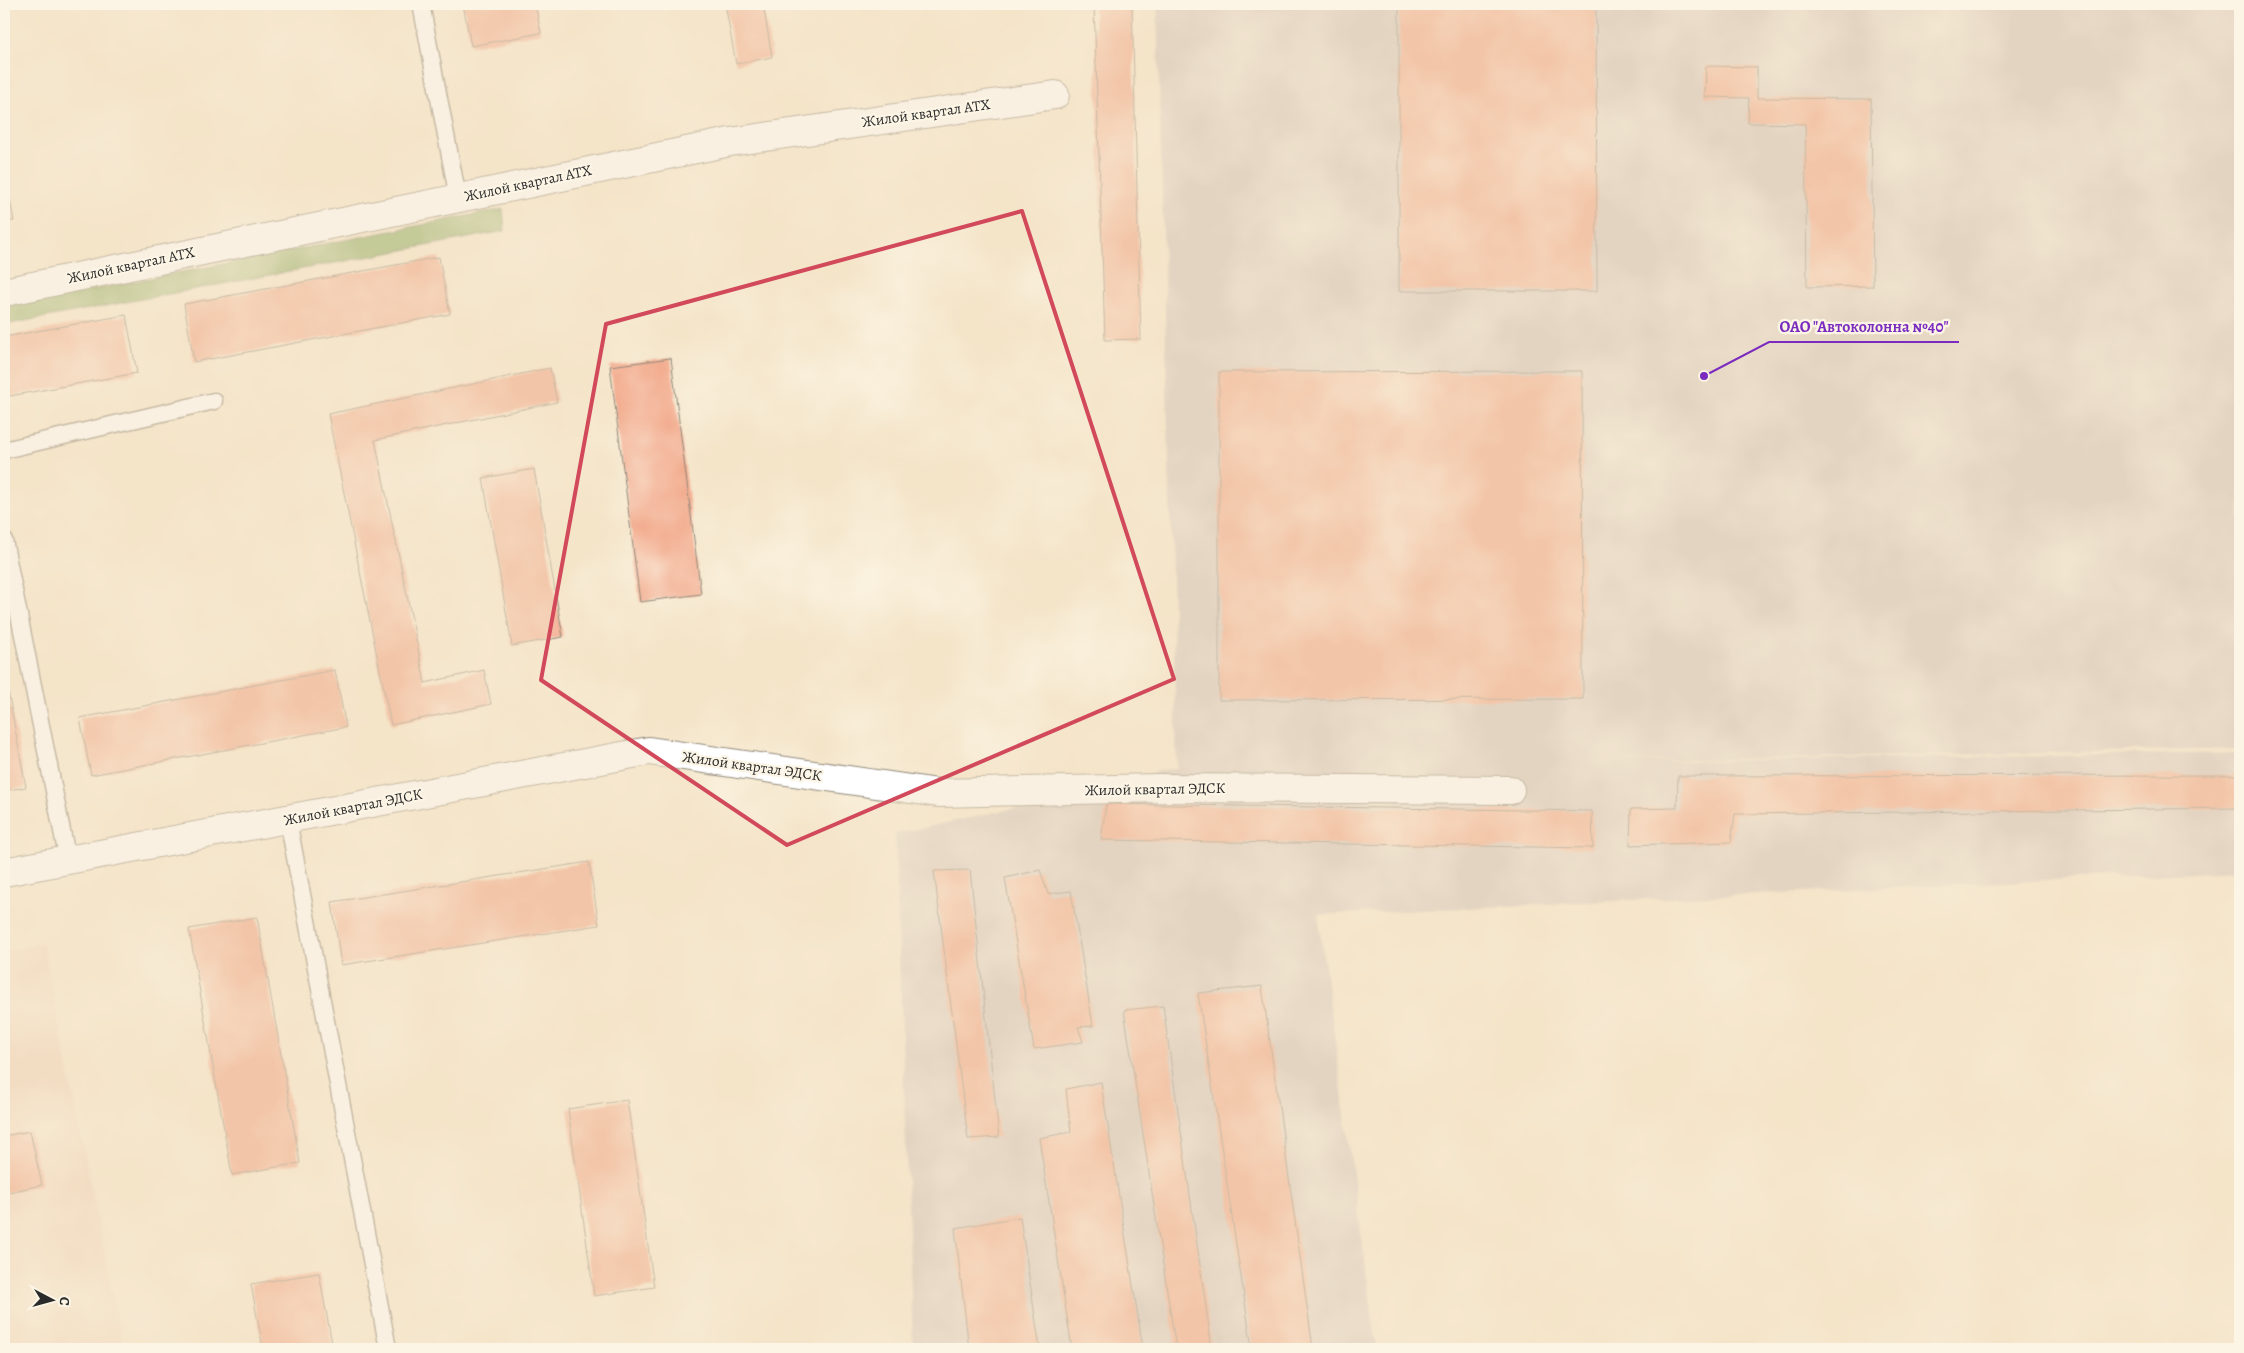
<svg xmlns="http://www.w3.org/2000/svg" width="2244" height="1353" font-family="Alegreya,serif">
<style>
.built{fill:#f0d5bc}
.industrial{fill:#cec1b9}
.forest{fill:#8cab5f;stroke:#5c6b45}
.building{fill:#f1a081}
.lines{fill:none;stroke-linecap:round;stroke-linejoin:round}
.service-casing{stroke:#90887a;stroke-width:19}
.minor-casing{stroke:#90887a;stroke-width:30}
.service{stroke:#fff;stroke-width:16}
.minor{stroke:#fff;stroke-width:28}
.marked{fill:none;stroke:#d1495b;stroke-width:4;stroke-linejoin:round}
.labels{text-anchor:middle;stroke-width:4.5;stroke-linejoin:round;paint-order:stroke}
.street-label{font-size:15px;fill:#2b2b2b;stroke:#fcf5e5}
.leader{fill:none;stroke:#7b2cbf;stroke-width:2}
.callout-dot{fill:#7b2cbf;stroke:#fcf5e5;stroke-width:2}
.callout-label{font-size:16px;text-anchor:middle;font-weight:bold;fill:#7b2cbf;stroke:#fcf5e5;stroke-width:4.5;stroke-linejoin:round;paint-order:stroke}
</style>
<rect width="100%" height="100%" fill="#fcf5e5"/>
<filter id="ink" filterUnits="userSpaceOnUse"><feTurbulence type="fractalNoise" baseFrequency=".02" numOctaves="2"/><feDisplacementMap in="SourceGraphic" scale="10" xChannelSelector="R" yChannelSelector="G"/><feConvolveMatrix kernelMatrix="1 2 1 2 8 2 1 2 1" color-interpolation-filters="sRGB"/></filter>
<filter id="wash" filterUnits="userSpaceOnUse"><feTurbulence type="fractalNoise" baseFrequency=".0096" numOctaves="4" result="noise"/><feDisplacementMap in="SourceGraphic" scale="20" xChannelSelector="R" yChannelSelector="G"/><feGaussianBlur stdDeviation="1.12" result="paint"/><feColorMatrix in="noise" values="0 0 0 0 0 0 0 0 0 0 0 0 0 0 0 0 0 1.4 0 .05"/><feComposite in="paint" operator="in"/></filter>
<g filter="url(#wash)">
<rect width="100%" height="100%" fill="#f4e4c8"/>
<path class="built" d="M43,943L122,1343L91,1349H4V951Z"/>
<path class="industrial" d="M1157,4H2240V749L1551,763L2240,753V871L1318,915L1377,1349H913L895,834L1106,788L1161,770L1177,769Z"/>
<path class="forest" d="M503,209L505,231L4,325V307Z"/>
<g id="blocks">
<path class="building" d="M463,4H535L541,33L471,46Z
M725,4H763L772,57L736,64Z
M1094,4H1132L1141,339L1105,340Z
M1399,4H1596L1597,291H1399Z
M1706,66L1757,67V98L1871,99L1873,286L1807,287L1805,124L1748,123L1749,98L1705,97Z
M4,167L14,221L4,222Z
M439,257L450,314L194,362L184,304Z
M126,315L137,373L4,397V337Z
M671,358L701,594L640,602L610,366Z
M550,368L557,402L375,440L425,683L484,670L491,704L391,725L328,414Z
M1582,371L1583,699L1219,700V372Z
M534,469L563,637L512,646L483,478Z
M4,670L26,787L4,791Z
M335,670L346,727L91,775L80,718Z
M2240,775V808L1735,814L1731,842L1630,845L1631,809L1677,808L1678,776Z
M1106,804L1592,811L1593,848L1101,840Z
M589,862L599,925L341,965L332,902Z
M970,870L999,1137L968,1139L934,871Z
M1040,870L1048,894L1071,891L1093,1026L1078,1027L1083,1042L1034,1049L1005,878Z
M257,917L300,1163L232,1175L189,929Z
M1262,986L1313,1349H1252L1198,993Z
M1163,1006L1212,1349H1176L1124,1010Z
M1101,1082L1143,1349H1072L1039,1138L1071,1132L1066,1089Z
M627,1100L654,1287L594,1296L568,1109Z
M30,1131L42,1185L4,1193V1136Z
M1020,1217L1040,1349H969L955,1228Z
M319,1273L333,1349H263L251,1284Z"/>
</g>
</g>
<g filter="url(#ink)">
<use href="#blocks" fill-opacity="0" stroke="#90887a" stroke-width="1"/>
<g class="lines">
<defs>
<path id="service" d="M421,4L458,198
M4,450L214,401
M4,540L68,861
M288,820L388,1349"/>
<path id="minor" d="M4,292L730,142L1055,95
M4,872L649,751L938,793L1160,788L1510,790"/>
</defs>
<use href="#service" class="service-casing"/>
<use href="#minor" class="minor-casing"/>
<use href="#service" class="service"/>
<use href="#minor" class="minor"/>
</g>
</g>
<path d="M0 0H2244V1353H0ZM1022,211L1174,679L787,845L541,680L606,324Z" fill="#f4e4c8" fill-opacity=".55" fill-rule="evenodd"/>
<path class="marked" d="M1022,211L1174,679L787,845L541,680L606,324Z"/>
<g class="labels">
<g class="street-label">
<text transform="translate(926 113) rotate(-8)" y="5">Жилой квартал АТХ</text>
<text transform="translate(528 183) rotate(-12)" y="5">Жилой квартал АТХ</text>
<text transform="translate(131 265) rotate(-12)" y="5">Жилой квартал АТХ</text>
<text transform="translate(752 766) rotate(8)" y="5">Жилой квартал ЭДСК</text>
<text transform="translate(1155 789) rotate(-1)" y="5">Жилой квартал ЭДСК</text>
<text transform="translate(353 807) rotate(-11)" y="5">Жилой квартал ЭДСК</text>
</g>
</g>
<path class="leader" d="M1704 376L1769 342H1959"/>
<circle class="callout-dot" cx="1704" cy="376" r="5"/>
<g class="callout-label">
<text x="1864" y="332">ОАО "Автоколонна №40"</text>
</g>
<rect width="2244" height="1353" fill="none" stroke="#fcf5e5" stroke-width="20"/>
<g transform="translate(52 1300) rotate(96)" stroke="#fcf5e5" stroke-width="4" paint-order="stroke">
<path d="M0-4L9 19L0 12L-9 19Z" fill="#2b2b2b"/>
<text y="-8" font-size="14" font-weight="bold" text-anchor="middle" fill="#2b2b2b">С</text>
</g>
</svg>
